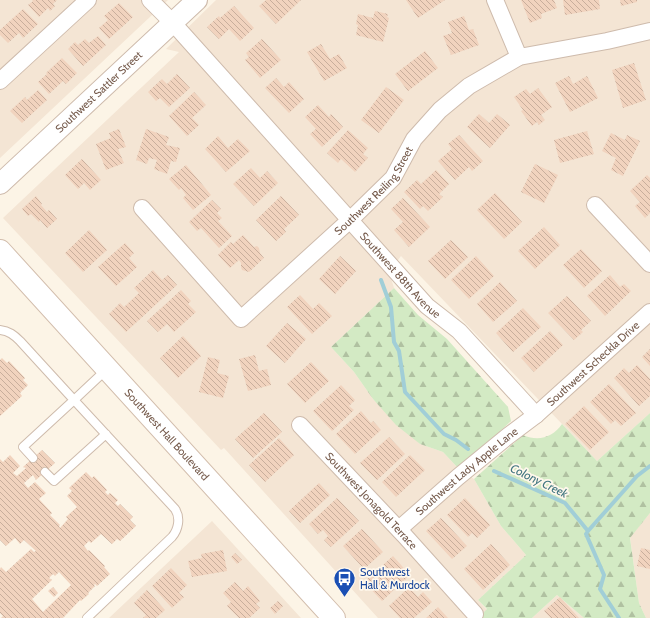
<svg xmlns="http://www.w3.org/2000/svg" width="650" height="618" font-family="Cabin,sans-serif">
<style>
.residential{fill:#f4e5d4}
.forest{fill:url(#forest-firs)}
.lines{fill:none;stroke-linecap:round;stroke-linejoin:round}
.stream{stroke:#a1ced7;stroke-width:4}
.building{fill:url(#building-back-hatch);fill-rule:evenodd}
.service-casing{stroke:#cebbac;stroke-width:10}
.minor-casing{stroke:#cebbac;stroke-width:18}
.tertiary-casing{stroke:#cebbac;stroke-width:22}
.secondary-casing{stroke:#d2bdac;stroke-width:24}
.service{stroke:#fff;stroke-width:8}
.minor{stroke:#fff;stroke-width:16}
.tertiary{stroke:#fff;stroke-width:20}
.secondary{stroke:#fff;stroke-width:22}
.labels{text-anchor:middle;stroke-width:3.5;stroke-linejoin:round;paint-order:stroke}
.street-label{font-size:11px;fill:#755a4b;stroke:#fff8ec}
.transit-label{font-size:11px;fill:#164399;stroke:#fff8ec;text-anchor:start}
.water-label{font-size:12px;font-style:italic;fill:#427681;stroke:#fff8ec}
</style>
<defs>
<pattern id="forest-firs" width="22" height="20" patternUnits="userSpaceOnUse"><rect width="22" height="20" fill="#d3eac4"/><path d="M5 1l3.5 6h-7zM16 11l3.5 6h-7z" fill="#b0c1a1"/></pattern>
<pattern id="building-back-hatch" width="6" height="6" patternUnits="userSpaceOnUse"><rect width="6" height="6" fill="#f1d3be"/><path d="M-1 5l2 2M0 0l6 6M5-1l2 2" fill="none" stroke="#c8ae9c"/></pattern>
</defs>
<rect width="100%" height="100%" fill="#fcf4e6"/>
<path class="residential" d="M0,0H168L0,158Z
M216,0H650V413L597,461L562,424L401,256L389,272L394,288L331,347L354,372L373,399L420,444L443,452L457,467L474,479L501,526L526,555L478,600L487,610L481,616L482,618H378L224,448L221,450L3,218L179,52L166,49Z
M650,513V618H646L639,603L630,537Z
M212,521L301,618H109Z
M557,595L584,618H532Z"/>
<path class="forest" d="M394,288L418,315L447,339L508,407L511,421L469,460L457,467L443,452L420,444L396,425L373,399L354,372L331,347Z
M650,413V513L630,538L639,603L646,618H584L557,595L532,618H482L480,616L487,609L478,600L526,555L501,526L474,479L523,435C539,442 553,437 562,424L597,461Z"/>
<g class="lines">
<path class="stream" d="M381,280L391,307L394,342L399,351L405,392L444,434L456,440L468,449
M494,471L565,503L588,531L586,534L604,575L600,589L619,618
M588,531L637,476L650,466"/>
</g>
<path class="building" d="M32,0H57L53,4L55,6L50,11L48,8L39,17L28,5L33,1Z
M266,0H301L276,24L259,6Z
M406,0H445L418,18Z
M521,0H554L557,8L541,14L542,18L530,23Z
M563,0H599L600,9L565,15Z
M620,0H637V2L621,6Z
M119,3L133,17L109,39L99,28L108,20L104,16Z
M234,6L254,28L240,41L229,29L219,39L207,27L219,16L220,18Z
M23,9L38,24L23,38L19,33L8,43L0,35V30Z
M375,11L388,14L387,17L389,18L383,42L356,35L358,25L356,24L358,14L373,18Z
M464,16L469,30L473,29L479,45L451,55L443,36L452,33L448,22Z
M98,36L106,45L83,66L68,49L75,42L78,45L85,39L89,43Z
M262,39L281,60L260,78L245,60L249,57L246,53Z
M321,44L330,59L339,54L347,68L324,81L307,52Z
M425,51L438,68L408,91L395,74Z
M62,58L77,73L66,84L63,81L49,94L38,82L47,74L46,73Z
M634,63L646,100L623,108L612,70Z
M177,74L190,88L169,107L160,98L156,101L148,92L162,79L167,84Z
M569,76L573,84L587,76L598,98L570,112L555,83Z
M276,78L284,87L289,82L304,99L289,113L265,88Z
M386,87L404,100L379,133L361,120Z
M538,88L552,107L541,115L545,120L539,125L537,122L532,126L521,111L523,110L514,97L526,89L530,94Z
M38,90L47,100L22,123L10,111L25,97L27,100Z
M194,92L206,105L192,118L199,125L187,136L169,116Z
M318,105L329,117L331,114L343,127L322,147L310,134L316,129L305,117Z
M479,114L489,123L497,114L510,125L490,148L467,127Z
M119,129L126,147L118,149L124,163L106,170L96,144L111,138L109,133Z
M146,129L169,137L166,145L180,148L176,162L171,161L167,174L154,169L157,160L149,158L147,164L136,160Z
M348,130L368,148L363,154L368,158L355,172L341,159L338,163L327,153Z
M587,131L594,154L560,163L554,140Z
M611,133L625,140L627,135L640,141L623,176L611,170L616,158L602,151Z
M459,135L483,161L472,171L469,167L455,180L438,161L452,149L448,144Z
M218,136L228,148L238,139L250,151L226,172L205,149Z
M82,159L101,180L90,190L84,183L78,189L65,175Z
M535,164L558,175L544,203L521,192Z
M186,165L211,195L193,210L183,198L186,195L181,188L179,190L169,179Z
M251,168L260,178L267,171L278,183L254,206L233,184Z
M436,170L449,184L439,194L443,197L428,211L423,206L420,209L404,192L417,180L421,184Z
M647,175L650,178V213L645,218L635,206L640,202L630,191Z
M495,193L522,222L504,239L477,210Z
M36,196L42,204L41,205L47,212L49,210L57,219L47,228L40,220L39,222L31,214L28,216L22,209Z
M281,196L299,215L284,229L286,232L276,241L256,220Z
M403,198L430,227L409,247L394,230L403,222L391,209Z
M212,200L221,209L217,213L222,218L218,221L232,236L219,248L201,228L197,231L189,222Z
M544,227L560,245L535,269L518,251Z
M89,230L107,250L83,272L65,253Z
M243,235L254,247L257,246L259,248L260,253L264,258L249,272L242,270L241,267V263L239,260L230,268L218,255L231,242L233,244Z
M451,240L468,257L445,279L428,261Z
M125,243L134,253L129,258L137,267L116,286L98,267Z
M581,249L602,271L584,288L563,265Z
M340,256L356,271L335,294L319,279Z
M476,256L494,276L469,299L451,280Z
M153,270L162,280L168,275L177,285L126,332L109,314L120,303L124,307L139,293L134,288Z
M610,275L620,287L624,284L631,291L605,316L587,296Z
M500,282L517,301L493,322L477,304Z
M181,290L191,301L188,304L196,312L174,332L167,324L158,332L147,321Z
M300,295L313,309L319,303L332,316L312,334L287,307Z
M567,296L591,321L581,330L583,332L574,340L548,313Z
M523,308L541,327L513,352L496,333Z
M287,323L306,339L285,363L266,346Z
M550,331L563,345L534,372L521,358Z
M183,336L201,356L178,378L160,358Z
M650,349V366L642,357Z
M255,355L259,371L267,369L271,385L248,391L239,359Z
M208,357L220,360L217,373L229,376L223,398L199,392Z
M2,358L7,363L9,361L25,378L23,380L28,385L20,393L22,396L0,416V360Z
M311,362L329,381L305,403L287,384Z
M637,365L650,379V396L639,406L614,378L624,368L629,373Z
M609,384L636,413L621,426L615,420L611,424L590,402Z
M341,385L355,400L349,406L354,410L332,431L313,411Z
M584,406L609,432L590,450L565,424Z
M361,411L371,423L373,421L381,430L355,454L336,434Z
M264,413L282,432L253,458L235,439Z
M389,437L405,454L377,480L360,463Z
M279,438L294,455L265,482L249,465Z
M42,450L55,463L36,480L33,475L24,483L28,488L35,482L46,493L39,499L52,513L50,515L60,525L59,526L60,528L68,519L66,517L77,507L67,496L72,491L69,488L86,472L92,478L94,476L107,490L105,492L108,495L110,493L118,500L115,503L118,506L120,504L133,517L130,520L136,526L120,541L117,539L112,544L101,534L91,543L89,541L84,546L88,551L89,550L105,566L104,567L110,574L97,586L95,584L94,585L95,586L88,593L89,594L81,601L80,600L63,618H1L3,616L0,613V569L1,567L6,572L31,549L34,552L36,551L24,540L20,544L15,538L6,546L0,540V459L3,462L10,455L20,466L13,473L17,476L26,468L23,467ZM59,572L71,585L43,612L32,599L52,580L49,578L53,574L55,576Z
M410,455L425,470L396,497L382,482Z
M319,483L330,495L300,523L289,511Z
M337,498L359,521L331,547L324,540L328,536L323,530L318,534L309,524Z
M465,498L490,525L477,538L472,533L468,537L447,515Z
M441,518L467,546L452,559L426,531Z
M362,529L383,552L364,569L343,546Z
M491,544L510,565L483,590L464,569Z
M641,548L650,550V569L637,566Z
M223,550L227,571L192,577L188,561L202,558L201,554Z
M235,553L242,560L237,564L231,557Z
M393,556L410,575L382,601L364,582Z
M171,568L187,585L179,593L184,597L172,608L152,586Z
M235,582L243,591L248,586L260,601L256,604L260,608L249,618H239L227,606L231,602L223,593Z
M53,587L58,593L54,597L48,591Z
M409,587L418,597L423,592L432,602L414,618H400L389,606Z
M147,590L165,610L156,618H143L146,615L134,603Z
M560,597L579,618H551L544,611Z
M278,601L283,606L275,614L270,608Z
M438,607L448,618H426Z"/>
<g class="lines">
<defs>
<path id="service" d="M0,330C9,331 14,335 20,341L74,400L23,447L33,458
M45,472L54,481L106,434
M87,618L172,537C178,530 181,518 175,509L74,400L107,369"/>
<g id="minor">
<path id="s1" d="M150,0L173,23L427,306L459,331L536,415"/>
<path d="M495,0L519,57"/>
<path d="M0,81L88,0"/>
<path d="M595,205L650,264"/>
<path id="s2" d="M142,208L241,319L350,220L393,178L414,139L440,110L469,86L519,57L607,41L650,31"/>
<path id="s3" d="M300,425L404,535L475,614"/>
<path id="s4" d="M399,529L458,477L508,436L536,415L650,312"/>
</g>
<g id="tertiary">
<path id="s5" d="M0,184L197,0"/>
</g>
<g id="secondary">
<path id="s6" d="M0,251L334,618"/>
</g>
</defs>
<use href="#service" class="service-casing"/>
<use href="#minor" class="minor-casing"/>
<use href="#tertiary" class="tertiary-casing"/>
<use href="#secondary" class="secondary-casing"/>
<use href="#service" class="service"/>
<use href="#minor" class="minor"/>
<use href="#tertiary" class="tertiary"/>
<use href="#secondary" class="secondary"/>
</g>
<defs>
<symbol id="bus-pin" viewBox="-11 -11 22 30"><path d="M0 17L-7.5 6A9.5 9.5 0 1 1 7.5 6Z" fill="#1a4fb4" stroke="#fff8ec"/><path d="M-5-6H5V4H4V6H2V4H-2V6H-4V4H-5ZM-3.5-4V0h7V-4ZM-3.5 1.2v1.5H-2V1.2ZM2 1.2v1.5H3.5V1.2Z" fill="#fff"/></symbol>
</defs>
<g fill-rule="evenodd">
<use href="#bus-pin" x="332" y="566" width="25" height="34"/>
</g>
<g class="labels">
<g class="street-label">
<text dy="4" stroke="none"><textPath href="#s5" startOffset="135">Southwest Sattler Street</textPath></text>
<text dy="4" stroke="none"><textPath href="#s2" startOffset="334">Southwest Reiling Street</textPath></text>
<text dy="4" stroke="none"><textPath href="#s1" startOffset="372">Southwest 88th Avenue</textPath></text>
<text dy="4" stroke="none"><textPath href="#s4" startOffset="255">Southwest Scheckla Drive</textPath></text>
<text dy="4" stroke="none"><textPath href="#s6" startOffset="248">Southwest Hall Boulevard</textPath></text>
<text dy="4" stroke="none"><textPath href="#s4" startOffset="89">Southwest Lady Apple Lane</textPath></text>
<text dy="4" stroke="none"><textPath href="#s3" startOffset="104">Southwest Jonagold Terrace</textPath></text>
</g>
<g class="transit-label">
<text x="360" y="576">Southwest<tspan x="360" dy="13">Hall &amp; Murdock</tspan></text>
</g>
<g class="water-label">
<text transform="translate(539 481) rotate(26)" y="4">Colony Creek</text>
</g>
</g>
</svg>
